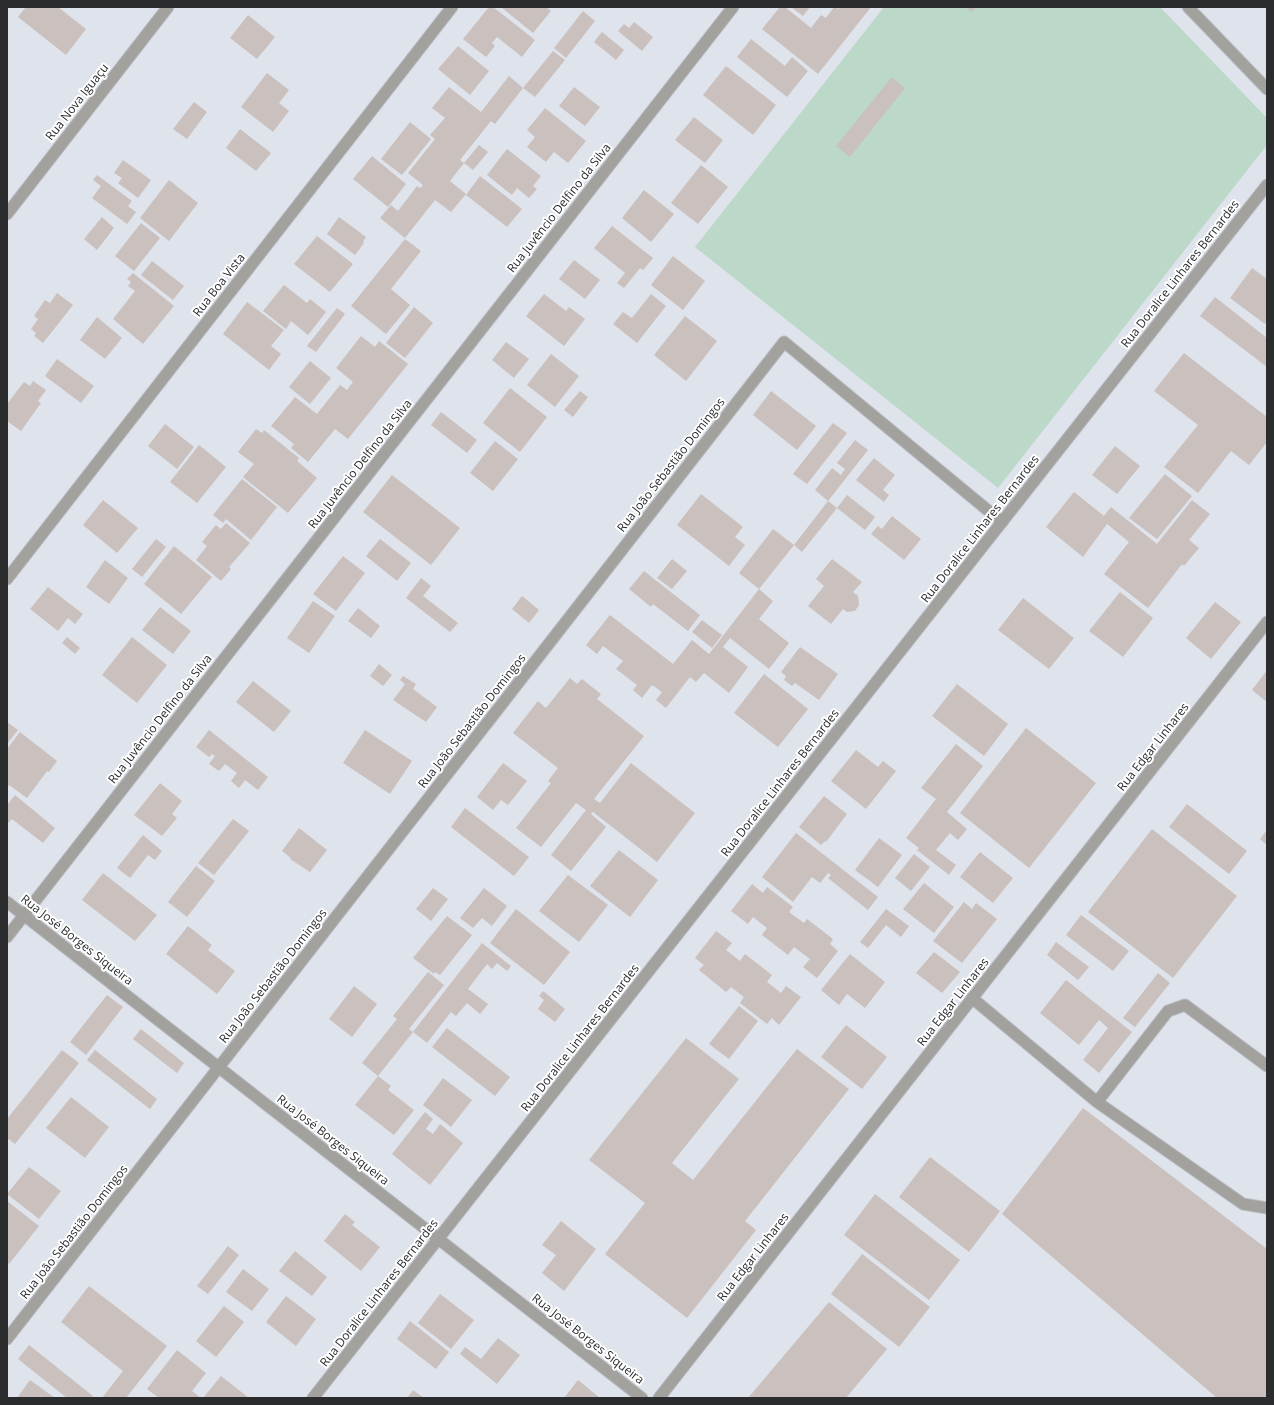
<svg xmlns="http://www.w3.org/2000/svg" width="1274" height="1405" font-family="'Open Sans',sans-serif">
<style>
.green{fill:#bbd8c8}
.building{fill:#cac0bd}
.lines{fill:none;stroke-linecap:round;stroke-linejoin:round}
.service-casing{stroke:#bbbec5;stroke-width:13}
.minor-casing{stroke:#bbbec5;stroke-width:13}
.tertiary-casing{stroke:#bbbec5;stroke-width:13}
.service{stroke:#a2a19d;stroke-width:11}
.minor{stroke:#a2a19d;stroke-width:11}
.tertiary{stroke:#a2a19d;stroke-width:11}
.labels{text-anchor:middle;stroke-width:4;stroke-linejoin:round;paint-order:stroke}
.street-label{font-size:12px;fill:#2a2c2e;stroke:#fff}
</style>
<rect width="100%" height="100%" fill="#dfe3eb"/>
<path class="green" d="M884,7H1160L1267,118V145L998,488L695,247Z"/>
<path class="building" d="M26,7H58L86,29L66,55L18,17Z
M489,7H493L535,40L522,57L497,37L492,43L495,46L486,57L463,39Z
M501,7H546L551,11L533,33Z
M780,7H785L811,28L821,15L826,18L834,7L839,9L840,7H871L818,74L762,29Z
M791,7H810L803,16Z
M966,7H976L972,12Z
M583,11L595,21L566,58L554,48Z
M248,15L275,37L257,59L230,38Z
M634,22L653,37L642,51L618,31L624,24L629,28Z
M602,32L624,50L616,60L594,42Z
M751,39L785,66L792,57L808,71L787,97L737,57Z
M458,46L489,71L470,95L438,69Z
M553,51L565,60L535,97L523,88Z
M726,66L776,105L753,135L703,95Z
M267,73L289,90L279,103L289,111L273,132L241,107Z
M509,76L523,88L495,124L491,121L460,160L464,163L450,181L466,194L451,212L435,200L405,238L380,218L391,205L398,211L417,186L420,188L423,185L408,173L435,139L430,135L445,118L432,108L449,87L481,112Z
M892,77L905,88L850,157L836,146Z
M574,87L600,107L585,126L559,106Z
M194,102L207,112L187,139L173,129Z
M545,108L586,141L568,163L554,152L546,162L527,147L535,137L527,130Z
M694,117L723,140L705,163L675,140Z
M410,122L431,139L402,175L381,159Z
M240,129L271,153L256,171L226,148Z
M479,145L488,152L473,170L464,163Z
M507,149L541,176L533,186L537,189L529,198L517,188L512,195L487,175Z
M372,156L406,184L388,207L353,179Z
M123,160L151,180L138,198L118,183L122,178L114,173Z
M701,165L728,187L698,224L671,203Z
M97,175L132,201L128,206L136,212L127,224L92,198L101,186L93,180Z
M480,176L522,209L507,227L466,195Z
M169,180L198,203L169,241L140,218Z
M644,190L674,214L651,242L622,218Z
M102,217L114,228L97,250L84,239Z
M339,217L366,237L363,242L364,243L355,255L327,234Z
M141,223L160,238L134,271L115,256Z
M612,226L653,258L643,270L640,268L624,288L617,283L625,273L594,248Z
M317,236L353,264L330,292L294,264Z
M405,239L421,251L391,289L410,305L386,334L351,306Z
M673,256L705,281L683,310L651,285Z
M574,260L600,280L585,299L559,279Z
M152,261L184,286L173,300L141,275Z
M1252,268L1267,279V321L1265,324L1230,298Z
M133,273L174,306L143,344L113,319L135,291L128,286L131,282L127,279Z
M284,285L307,303L310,299L326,312L308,335L291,321L286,329L263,311Z
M57,293L73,305L43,343L34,336L36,333L31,329L38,319L34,316L45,300L50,303Z
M544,294L566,311L569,307L585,319L564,346L526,316Z
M651,294L666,306L637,343L613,324L623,312L632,318Z
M1215,297L1267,338V367L1200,316Z
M247,302L284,330L271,346L281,354L269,370L223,334Z
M414,307L433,323L405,358L386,343Z
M337,308L345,314L316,352L307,346Z
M685,316L717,341L686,381L654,355Z
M97,317L122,338L105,359L80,340Z
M361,336L375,347L379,341L408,364L348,439L335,429L308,462L291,448L294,444L271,426L295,397L317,414L340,385L347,390L353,382L336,368Z
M506,342L529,359L514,378L492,360Z
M1184,353L1267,417V442L1249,465L1231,451L1198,493L1164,467L1198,425L1154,391Z
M551,354L579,376L555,407L527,385Z
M57,359L94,386L81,403L45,376Z
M310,361L331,378L310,404L289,387Z
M33,381L46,390L38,401L41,403L21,431L7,421V404L24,382L30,386Z
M510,388L547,417L520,452L483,423Z
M580,391L588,397L573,417L564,410Z
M771,391L816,426L797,450L753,415Z
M441,412L477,440L467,453L431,425Z
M833,423L847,433L807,484L793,474Z
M165,424L194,447L177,469L148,446Z
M256,429L262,433L264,430L299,458L297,461L317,478L288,513L243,477L254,464L238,452Z
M855,440L868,450L828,501L815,490L832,468L841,475L845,469L837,463Z
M495,441L518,459L493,491L470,473Z
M199,445L226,467L197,503L170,482Z
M1115,446L1140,466L1117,494L1092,475Z
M874,458L895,475L883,490L889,495L884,502L856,480Z
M1165,474L1192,496L1157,539L1129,518Z
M392,475L460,528L431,565L363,512Z
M242,479L277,507L251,540L226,519L223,523L213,515Z
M1074,492L1104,516L1111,507L1157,544L1192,500L1210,514L1189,540L1199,548L1184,566L1182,564L1148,608L1104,574L1129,542L1107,524L1083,557L1046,527Z
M701,494L743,527L735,537L745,545L729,566L677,525Z
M847,495L875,517L865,530L837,508L802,552L794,545L828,501L837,508Z
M103,500L138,528L117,553L83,525Z
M892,516L921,539L904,560L871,534L878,526L882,529Z
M226,523L250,543L229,567L231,569L221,581L196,560L207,546L202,542L216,525L221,529Z
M773,529L794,545L759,589L773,601L759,619L789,643L769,669L730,638L723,647L748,667L729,693L704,673L696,682L690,677L666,708L656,700L662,692L652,685L642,698L633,690L637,685L616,669L623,661L603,646L597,654L586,645L610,615L673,664L692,640L709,654L759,589L739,573Z
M156,539L166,547L142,577L132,569Z
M380,539L411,563L397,581L366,556Z
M174,546L212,577L181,614L144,584Z
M343,556L365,573L336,611L313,594Z
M672,559L687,571L672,589L657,578Z
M832,559L862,582L853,592L858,596L859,605L855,611L847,612L843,609L831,624L808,606L824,586L816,579Z
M105,560L128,578L109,604L86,587Z
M644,571L700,615L688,631L653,604L651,607L629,589Z
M421,578L431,586L423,596L458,623L450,632L406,598Z
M48,587L83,614L75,624L68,618L58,631L30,609Z
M1120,592L1153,618L1123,657L1089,631Z
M522,596L539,610L529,623L512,609Z
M1023,598L1074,638L1049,669L998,630Z
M313,601L335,616L309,653L287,638Z
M1215,602L1241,622L1211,659L1186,638Z
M160,607L191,631L173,654L142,630Z
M358,608L380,626L371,638L348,621Z
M702,620L722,635L712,648L692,632Z
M67,637L80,648L75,654L62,643Z
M132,637L167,665L137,703L102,675Z
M800,647L838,674L819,700L795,683L792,686L784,680L786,676L781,672Z
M379,664L392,675L383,686L370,676Z
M1267,670V702L1252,690Z
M764,674L808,709L778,747L734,713Z
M403,676L416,684L413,689L437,707L426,722L393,700L405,684L400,680Z
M570,678L577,684L582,679L601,694L597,699L644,736L594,799L600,803L631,763L695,813L657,862L593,812L591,814L606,827L571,871L551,855L586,810L576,803L541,847L516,828L551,783L548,781L558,768L513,733L538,701L546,708Z
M253,681L291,711L274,732L236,702Z
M957,684L1008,724L984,756L932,716Z
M7,722L18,730L7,744Z
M1026,728L1096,783L1029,868L960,813Z
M209,730L268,777L258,790L245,780L239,788L231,781L237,773L225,764L219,771L209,764L215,756L212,754L209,757L196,747Z
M365,730L412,761L390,794L343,763Z
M20,732L57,761L49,772L47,771L27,798L9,785L7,788V749Z
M956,744L983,766L947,812L967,829L958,840L950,833L936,850L956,865L949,875L917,850L919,848L906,838L936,799L921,788Z
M856,750L878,767L883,761L896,771L866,809L831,781Z
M503,763L527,781L508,805L501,800L493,810L477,797Z
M160,783L182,801L172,814L177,818L162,836L134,815Z
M15,795L55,828L43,843L12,819L7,824V805Z
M824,796L847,814L826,842L825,841L821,845L799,827Z
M1187,804L1247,851L1229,874L1169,827Z
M465,808L529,857L514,876L451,827Z
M233,819L249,831L214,875L198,863Z
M299,828L327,850L310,872L290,859L291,858L282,851Z
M1152,829L1237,896L1173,978L1088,912Z
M1267,830V845L1260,839Z
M796,833L878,897L868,910L828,878L831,875L828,873L820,883L812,877L793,902L762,877Z
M143,835L162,851L155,860L148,855L130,878L117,868Z
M879,838L902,855L878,887L855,870Z
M619,850L658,880L630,917L590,886Z
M980,852L1013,878L993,903L960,877Z
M914,854L930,867L911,891L895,878Z
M196,866L215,881L187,917L168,902Z
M103,873L157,915L135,941L82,900Z
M568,875L608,905L579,942L539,911Z
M924,883L954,907L934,933L903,909Z
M752,884L763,893L767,887L793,907L789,912L804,923L807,919L833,939L830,944L838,951L817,978L803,967L810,959L794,947L788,955L762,935L767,928L753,917L748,924L731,911Z
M433,888L448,899L431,921L416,909Z
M484,888L507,906L492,926L482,918L473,928L460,918Z
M964,902L972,909L976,903L997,919L962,963L933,941Z
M516,909L570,952L544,985L490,943Z
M886,909L909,926L901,937L886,925L868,948L860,942Z
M1081,915L1129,951L1113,971L1066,935Z
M447,916L472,935L440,975L435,972L434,974L413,958Z
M188,926L212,945L208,950L235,971L217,994L166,954Z
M716,931L732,943L726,950L740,961L745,954L772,975L767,982L781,993L786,986L801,997L779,1025L772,1018L767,1024L740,1003L744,997L731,987L726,992L699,970L704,965L695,958Z
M1056,942L1089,967L1078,980L1047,955Z
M482,943L511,966L507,971L497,963L492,969L487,964L468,989L488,1004L480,1014L467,1003L456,1016L451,1012L427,1043L413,1032Z
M934,952L960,972L942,993L916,973Z
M850,954L885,982L865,1008L847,994L839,1005L821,990Z
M428,972L444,985L409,1029L413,1032L378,1076L362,1063L397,1019L393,1016Z
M1158,973L1170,983L1135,1027L1123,1018Z
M1066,980L1132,1032L1099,1073L1083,1060L1108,1028L1099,1020L1079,1045L1040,1013Z
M354,986L377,1004L352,1037L329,1019Z
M543,991L565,1009L555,1022L538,1009L544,1000L539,996Z
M107,995L123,1007L86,1055L70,1042Z
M739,1006L758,1021L729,1059L709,1044Z
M846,1025L887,1057L862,1089L821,1057Z
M447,1028L510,1077L495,1096L432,1047Z
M141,1029L184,1063L177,1073L133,1039Z
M686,1038L739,1079L672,1163L693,1180L797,1049L849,1089L745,1221L756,1230L687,1318L605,1254L645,1203L589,1160Z
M62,1050L79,1063L15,1144L7,1138V1119Z
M95,1050L157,1099L150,1109L87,1060Z
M378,1076L391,1086L388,1090L414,1110L394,1135L355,1105Z
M443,1078L472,1100L451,1127L423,1105Z
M71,1097L109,1127L85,1158L46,1128Z
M1083,1108L1267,1249V1398H1217L1002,1214Z
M425,1112L433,1119L426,1129L433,1134L440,1124L463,1143L430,1185L392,1154Z
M930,1157L1000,1211L969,1252L899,1197Z
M29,1167L61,1191L39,1219L7,1194Z
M875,1194L960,1260L929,1300L844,1235Z
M7,1201L39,1226L9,1264L7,1262Z
M345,1214L355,1222L352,1225L380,1247L361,1271L324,1241Z
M561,1221L596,1249L564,1291L542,1273L556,1255L542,1245Z
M228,1246L239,1255L208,1294L197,1286Z
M295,1251L327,1277L312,1296L279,1271Z
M862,1254L930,1307L899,1347L831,1294Z
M243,1269L269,1289L252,1311L226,1292Z
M89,1286L167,1346L126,1398H102L123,1371L61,1322Z
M440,1294L474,1320L451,1349L418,1323Z
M286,1296L316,1319L296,1346L266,1322Z
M829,1302L887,1349L846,1398H748Z
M224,1306L244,1322L216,1357L196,1341Z
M410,1321L449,1352L436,1369L397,1339Z
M498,1338L520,1355L497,1384L460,1354L465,1347L481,1359Z
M29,1345L93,1396L91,1398H67L18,1359Z
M177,1350L206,1373L192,1391L201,1398H159L147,1389Z
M221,1376L249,1398H203Z
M30,1380L55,1398H17Z
M578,1380L600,1398H564Z
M413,1390L424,1398H407Z"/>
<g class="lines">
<defs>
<path id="service" d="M972,998L1097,1102L1243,1204L1267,1208
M1097,1102L1168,1011L1185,1005L1267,1066"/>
<path id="minor" d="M1188,7L1267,89
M7,214L168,7
M7,579L452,7
M7,902L642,1398
M7,937L733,7
M7,1339L784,342L1002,522"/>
<path id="tertiary" d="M313,1398L1267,185
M659,1398L1267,622"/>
</defs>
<use href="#service" class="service-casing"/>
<use href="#minor" class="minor-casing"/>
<use href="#tertiary" class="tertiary-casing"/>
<use href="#service" class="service"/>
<use href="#minor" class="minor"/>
<use href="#tertiary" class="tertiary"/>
</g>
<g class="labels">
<g class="street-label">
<text transform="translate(77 102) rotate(-52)" y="4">Rua Nova Iguaçu</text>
<text transform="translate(559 208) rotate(-52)" y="4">Rua Juvêncio Delfino da Silva</text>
<text transform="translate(1180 274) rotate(-52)" y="4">Rua Doralice Linhares Bernardes</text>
<text transform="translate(219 285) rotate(-52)" y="4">Rua Boa Vista</text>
<text transform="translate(360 464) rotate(-52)" y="4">Rua Juvêncio Delfino da Silva</text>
<text transform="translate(671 465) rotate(-52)" y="4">Rua João Sebastião Domingos</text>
<text transform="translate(980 529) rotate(-52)" y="4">Rua Doralice Linhares Bernardes</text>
<text transform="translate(160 719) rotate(-52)" y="4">Rua Juvêncio Delfino da Silva</text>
<text transform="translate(472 721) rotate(-52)" y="4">Rua João Sebastião Domingos</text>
<text transform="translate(1153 747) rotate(-52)" y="4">Rua Edgar Linhares</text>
<text transform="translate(780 783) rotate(-52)" y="4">Rua Doralice Linhares Bernardes</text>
<text transform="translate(77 940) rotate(38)" y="4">Rua José Borges Siqueira</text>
<text transform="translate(273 976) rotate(-52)" y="4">Rua João Sebastião Domingos</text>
<text transform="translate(953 1002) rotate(-52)" y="4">Rua Edgar Linhares</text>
<text transform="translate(580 1038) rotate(-52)" y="4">Rua Doralice Linhares Bernardes</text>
<text transform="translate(333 1140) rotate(38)" y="4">Rua José Borges Siqueira</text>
<text transform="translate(74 1232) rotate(-52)" y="4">Rua João Sebastião Domingos</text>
<text transform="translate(753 1257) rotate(-52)" y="4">Rua Edgar Linhares</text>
<text transform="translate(379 1293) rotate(-52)" y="4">Rua Doralice Linhares Bernardes</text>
<text transform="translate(588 1339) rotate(38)" y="4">Rua José Borges Siqueira</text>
</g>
</g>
<rect width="1274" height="1405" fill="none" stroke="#2a2c2e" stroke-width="16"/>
</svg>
